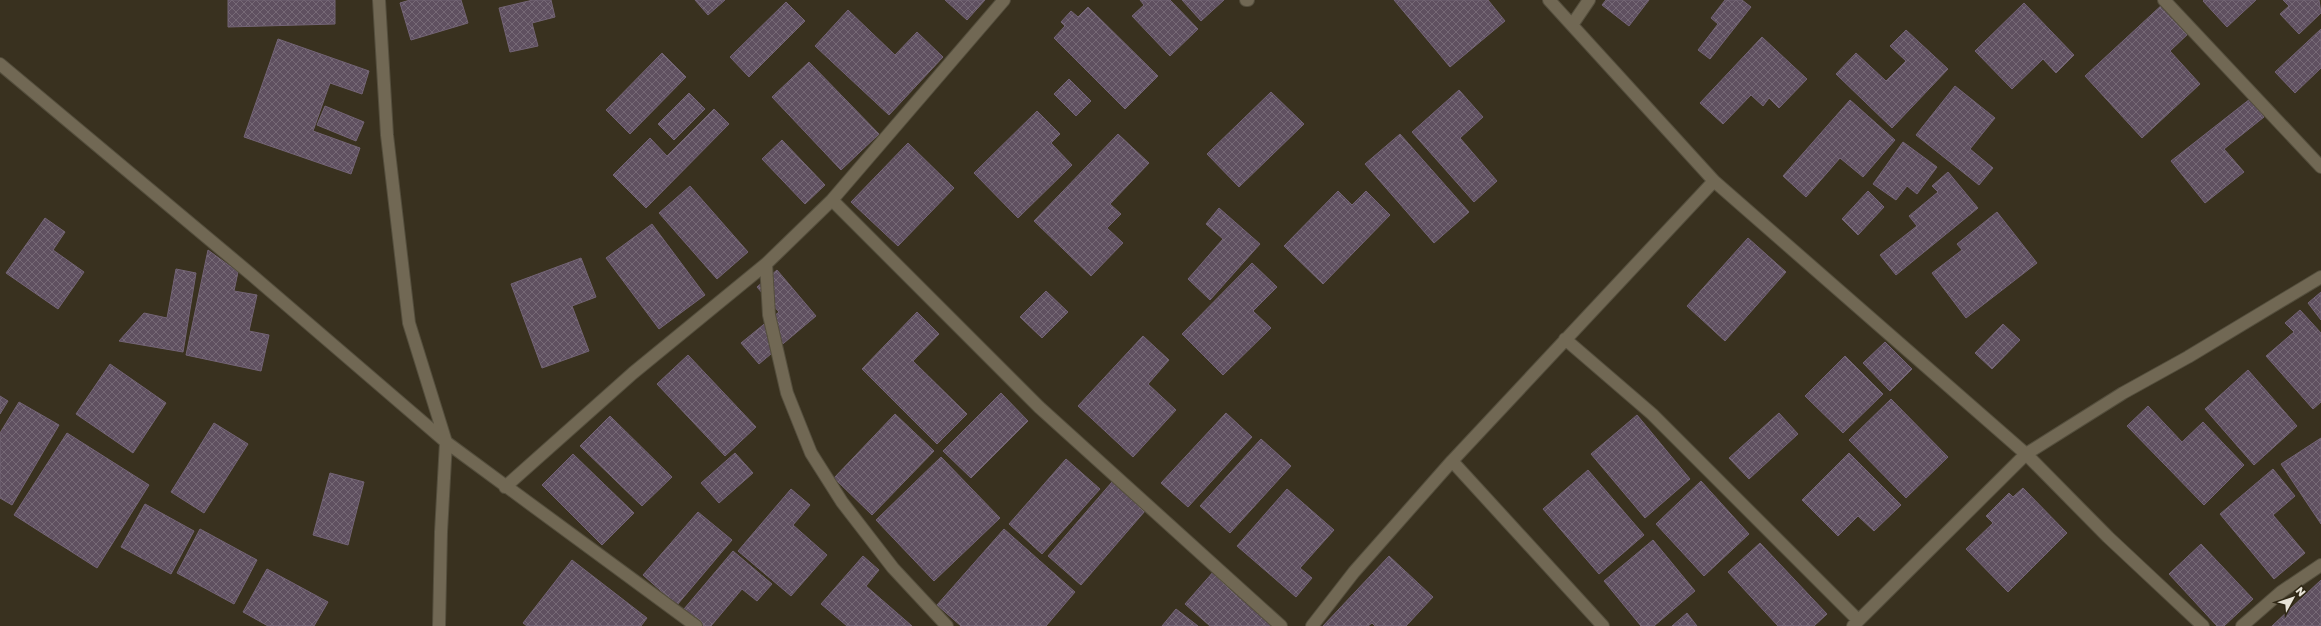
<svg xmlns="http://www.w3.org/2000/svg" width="2321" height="626" font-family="'Golos Text',sans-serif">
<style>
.building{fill:url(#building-cross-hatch);stroke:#736475}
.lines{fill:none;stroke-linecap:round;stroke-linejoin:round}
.street-casing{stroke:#544e3d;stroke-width:14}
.street{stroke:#716854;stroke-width:12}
</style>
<defs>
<pattern id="building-cross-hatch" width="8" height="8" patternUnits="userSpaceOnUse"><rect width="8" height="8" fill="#5f5060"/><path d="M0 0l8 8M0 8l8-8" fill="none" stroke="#766976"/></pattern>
</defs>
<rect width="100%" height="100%" fill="#39311f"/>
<path class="building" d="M228,0H335V24L228,27Z
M410,0H461L468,23L411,40L400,3Z
M533,0H551L555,17L532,23L538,46L510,52L499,8Z
M695,0H725L708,15Z
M945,0H985L967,20Z
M1140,0H1170L1198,29L1170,56L1132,16L1144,5Z
M1182,0H1224L1201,21Z
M1394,0H1488L1505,21L1450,67Z
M1606,0H1649L1629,26L1602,5Z
M1725,0H1742L1751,7L1710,59L1698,50L1718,24L1711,18Z
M2204,0H2256L2227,27L2203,1Z
M2283,0H2319L2321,13L2299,34L2280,14L2289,6Z
M786,2L805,21L749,77L730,57Z
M2024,3L2074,55L2056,73L2043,59L2012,89L1975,51Z
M2164,3L2190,32L2170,51L2200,84L2142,138L2085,76Z
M1088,7L1158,76L1125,109L1054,38L1065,26L1061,22L1071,11L1078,17Z
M848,10L895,55L917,32L943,57L889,115L815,46Z
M2321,29V68L2295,93L2275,72Z
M1906,30L1948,69L1892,128L1836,74L1856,53L1886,81L1906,61L1890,46Z
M1762,37L1807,79L1779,108L1769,98L1763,106L1751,95L1723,124L1700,103Z
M278,39L369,71L362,94L330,83L313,131L360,148L351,174L244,137Z
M662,53L686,77L630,134L606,110Z
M809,62L879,134L841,170L772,97Z
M1069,79L1091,101L1076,116L1054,94Z
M1955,86L1995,118L1970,149L1993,168L1979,185L1916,135Z
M1459,90L1483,117L1460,138L1497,181L1474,202L1412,132Z
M1271,92L1304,124L1239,187L1207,154Z
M689,93L705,109L674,140L658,124Z
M2250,99L2264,117L2224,149L2244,172L2205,203L2171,161Z
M1850,100L1895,140L1863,177L1840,158L1806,197L1783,176Z
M325,106L364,122L356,141L317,125Z
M714,109L729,124L646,208L613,175L650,138L667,156Z
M1037,111L1060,134L1051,143L1072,165L1018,218L974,173Z
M1118,134L1149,163L1110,204L1121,214L1107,228L1123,243L1091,276L1034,221Z
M1400,134L1469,212L1434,243L1365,164Z
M782,140L825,185L805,204L762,159Z
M1903,142L1937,167L1917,194L1907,186L1896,200L1873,184Z
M908,143L954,188L898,246L851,202Z
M1948,172L1978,208L1896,275L1880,255L1917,226L1909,216L1938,192L1932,186Z
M690,186L748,252L717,279L659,213Z
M1338,191L1352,205L1366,191L1390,215L1323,284L1284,246Z
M1868,191L1884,207L1858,235L1842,219Z
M1219,208L1260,244L1210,300L1188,279L1223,239L1206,224Z
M1997,212L2037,263L1966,318L1932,273L1962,250L1957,244Z
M45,218L65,232L53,250L84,272L58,309L6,273Z
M652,224L705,295L659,329L606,258Z
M1748,238L1786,272L1725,341L1687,306Z
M208,250L238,272L234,291L257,295L249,331L269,335L261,371L186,355Z
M581,258L596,297L572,306L589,351L542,368L511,284Z
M1252,263L1277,287L1253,311L1271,328L1223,375L1182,334Z
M176,269L196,273L183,352L119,341L144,313L167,318Z
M777,270L816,316L759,364L741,343L779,312L757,287Z
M1046,291L1068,312L1042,338L1020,317Z
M2321,292V320L2308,303Z
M2300,310L2321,333V402L2313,409L2266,356L2294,332L2285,323Z
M917,312L939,334L913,361L967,414L937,444L862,369Z
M2003,324L2020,340L1992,369L1975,353Z
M1143,336L1169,360L1148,384L1176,410L1133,457L1078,406Z
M1885,342L1912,369L1890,391L1863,363Z
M688,355L756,427L725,456L657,384Z
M1845,356L1883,394L1843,433L1805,396Z
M110,364L166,403L133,453L76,414Z
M2248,370L2297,426L2254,465L2205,409Z
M1001,393L1028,421L971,478L943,451Z
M0,396L8,401L0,414Z
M1891,399L1948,457L1906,498L1849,440Z
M19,402L59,425L12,505L0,498V433Z
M2148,406L2182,442L2203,422L2244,465L2204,505L2127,426Z
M1226,413L1252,437L1188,507L1161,483Z
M1779,413L1798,434L1749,479L1729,458Z
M895,414L934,451L872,515L834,478Z
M1637,415L1690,479L1645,518L1591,454Z
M610,416L672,477L642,506L580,446Z
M214,423L248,444L204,513L171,492Z
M67,433L149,485L97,568L14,515Z
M2321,438V524L2281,464Z
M1261,439L1291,466L1230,533L1200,506Z
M735,453L753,473L719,503L701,483Z
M1849,453L1901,505L1874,531L1858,516L1838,536L1802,500Z
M573,454L634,513L602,545L542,485Z
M941,457L1000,518L934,581L876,520Z
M1066,459L1100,489L1042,554L1009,524Z
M2273,469L2295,496L2273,515L2305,553L2274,579L2220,514Z
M1588,470L1644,535L1599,574L1543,509Z
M330,473L364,482L348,545L313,535Z
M1701,481L1749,534L1704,576L1656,524Z
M1112,482L1145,511L1081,585L1048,556Z
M2023,488L2067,533L2008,592L1966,549L1993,523L1986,516L2009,493L2013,497Z
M791,489L810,505L793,525L827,555L791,596L738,551Z
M1287,489L1334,530L1300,568L1312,578L1296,597L1237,546Z
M145,504L194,531L171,574L121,547Z
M698,512L732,540L677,605L643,575Z
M200,529L257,560L234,604L177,573Z
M1004,529L1075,592L1046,626H961L937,605Z
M1653,540L1695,591L1654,626H1641L1604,581Z
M1760,543L1827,614L1814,626H1778L1728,572Z
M2201,544L2253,599L2224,626H2217L2169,574Z
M733,551L772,584L757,601L742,589L711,626H704L684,609Z
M863,556L879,570L866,586L912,626H847L821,604Z
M1389,556L1433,597L1406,626H1375L1372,623L1368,626H1323Z
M572,560L647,618L641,626H527L523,623Z
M267,569L328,602L314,626H268L243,612Z
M1214,571L1275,626H1210L1185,604Z
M2321,580V626H2272Z
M1176,609L1198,626H1162Z
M1687,613L1697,626H1672Z"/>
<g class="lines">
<defs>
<path id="street" d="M379,0L387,135L409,323L446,442L441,532L439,626
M1246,0H1248
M1549,0L1714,181L2026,454L2108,537L2203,626
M2164,0L2321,167
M1572,25L1589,0
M0,64L253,276L446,442L696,626
M832,200L1039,407L1281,626
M766,264L769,315L787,393L811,453L842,502L893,568L947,626
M1565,339L1652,414L1858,620
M1452,461L1603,626
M505,487L633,373L766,264L832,200L1004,0
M1312,626L1354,572L1452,461L1714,181
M1853,626L2026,454L2123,393L2188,357L2321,277
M2242,626L2281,592L2321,565"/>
</defs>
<use href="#street" class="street-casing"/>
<use href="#street" class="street"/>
</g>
<g transform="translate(2293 598) rotate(50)" stroke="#2f2715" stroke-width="3" paint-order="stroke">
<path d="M0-3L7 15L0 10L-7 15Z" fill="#e8e3d8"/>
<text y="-6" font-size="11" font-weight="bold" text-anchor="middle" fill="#e8e3d8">N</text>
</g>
</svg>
